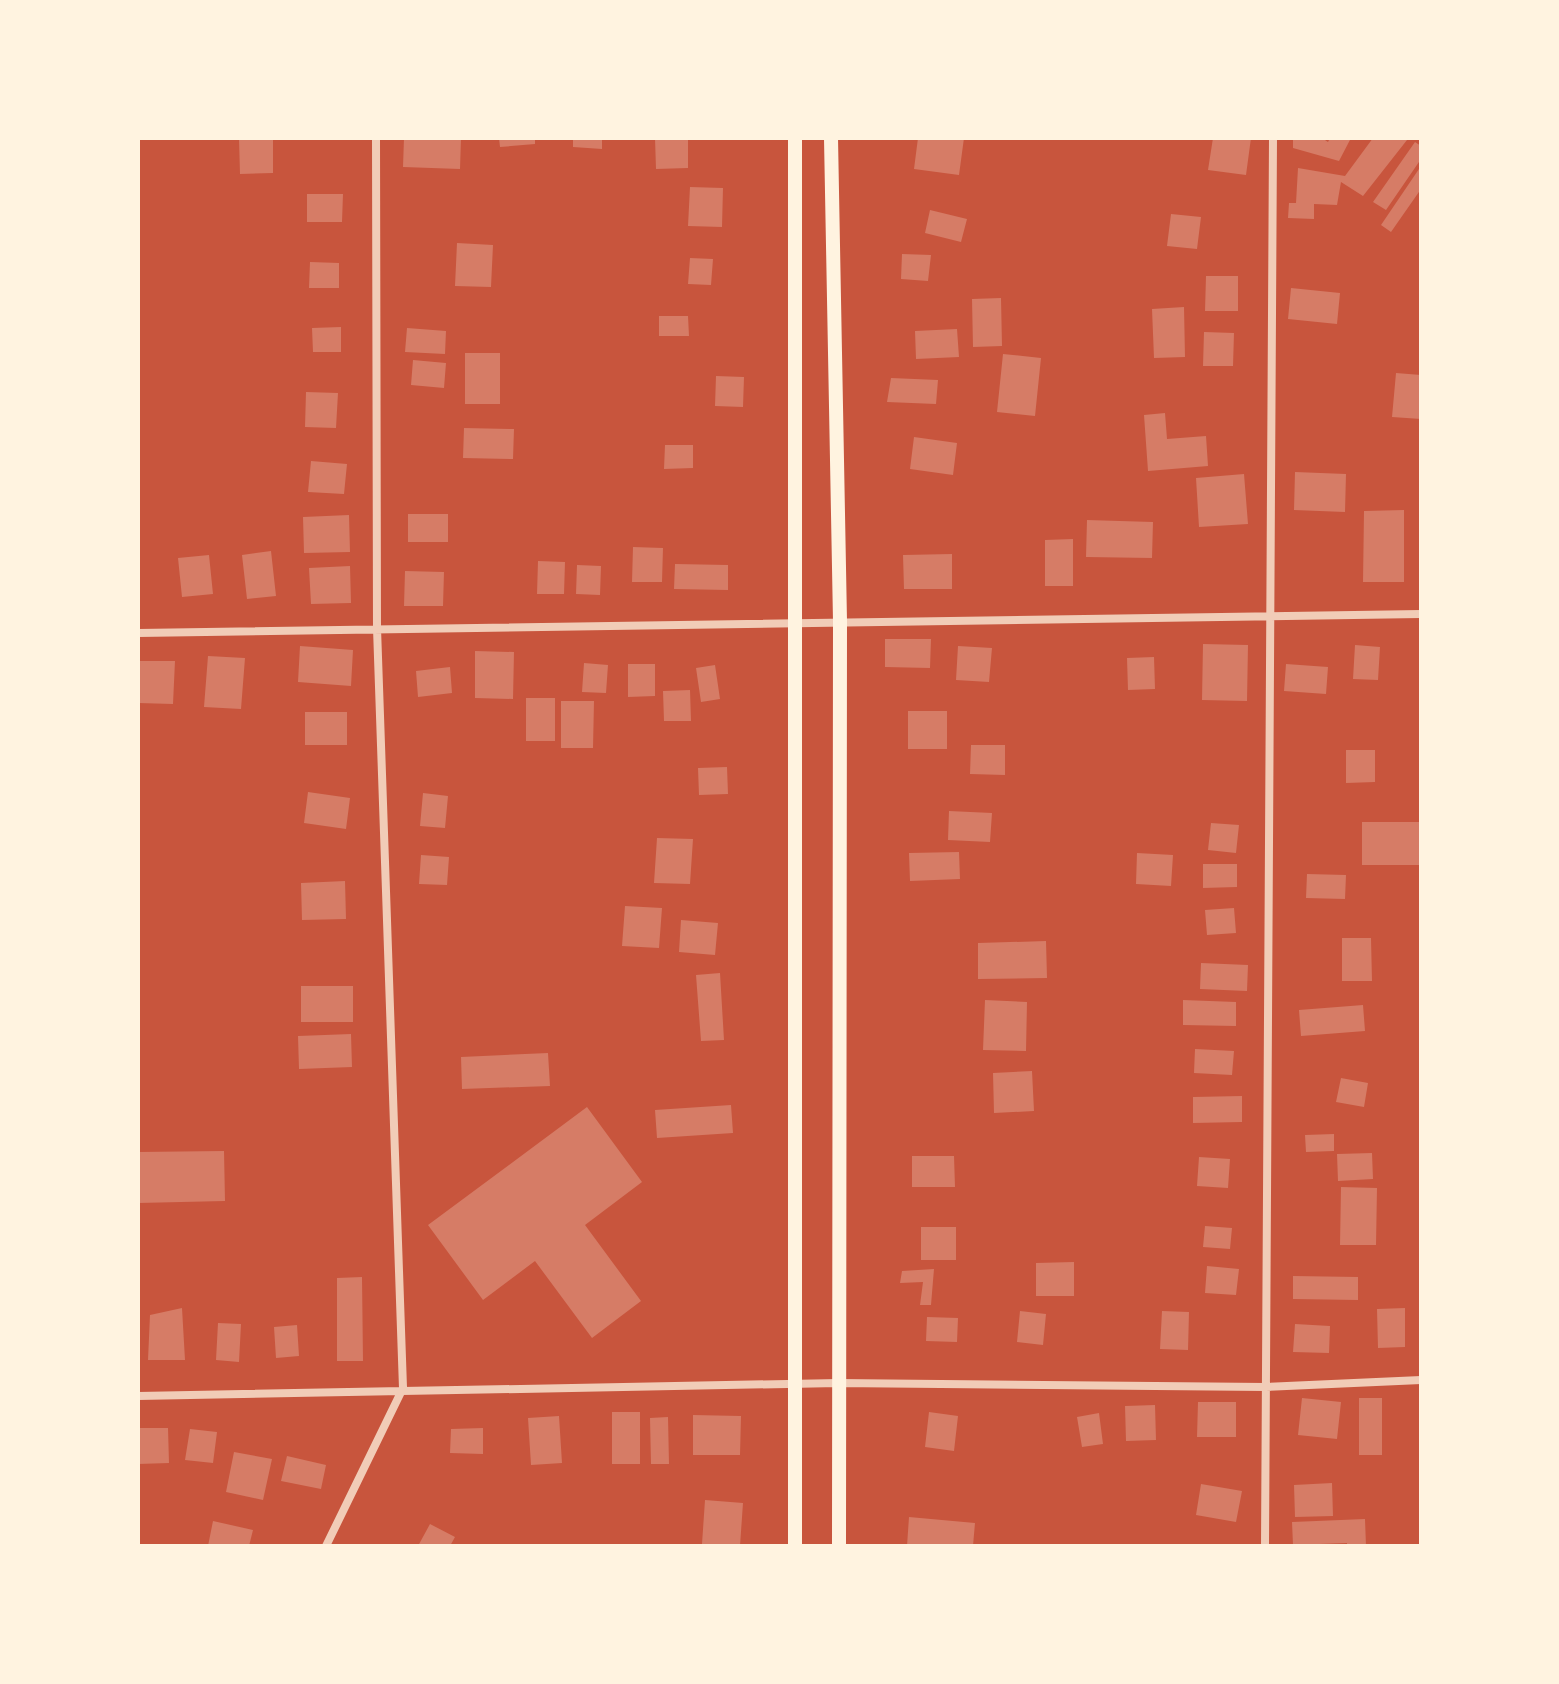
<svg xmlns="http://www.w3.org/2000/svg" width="1559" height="1684" font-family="Montserrat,sans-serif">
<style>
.building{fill:#d67c66}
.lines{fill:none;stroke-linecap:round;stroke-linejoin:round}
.minor{stroke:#f1ccb7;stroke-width:8}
.secondary{stroke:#fff3e0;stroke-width:14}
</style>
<rect width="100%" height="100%" fill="#c8553d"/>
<path class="building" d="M239,138H273V173L240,174Z
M404,138H461L460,169L403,167Z
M499,138H535V144L500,147Z
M573,138H602V149L573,147Z
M655,138H688V168L656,169Z
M918,138H964L959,175L914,169Z
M1213,138H1251L1246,175L1208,170Z
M1293,138H1322L1328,142L1330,138H1351L1339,161L1293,148Z
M1373,138L1407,140L1363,196L1341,182L1337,205L1314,204V219L1288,218L1289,203H1296L1298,168L1345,176Z
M1415,142L1421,146V159L1386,210L1373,202Z
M1421,166V189L1391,232L1381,225Z
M690,187L723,188L722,227L688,226Z
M307,194H343L342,222H307Z
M930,210L967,219L961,242L925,233Z
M1171,214L1201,217L1197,249L1167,246Z
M457,243L493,245L491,287L455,286Z
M902,254L931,255L928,281L901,279Z
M690,258L713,259L711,285L688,284Z
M310,262L339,263V288H309Z
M1206,276H1238V311H1205Z
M1291,288L1340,293L1337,324L1288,319Z
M1001,298L1002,346L973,347L972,299Z
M1184,307L1185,357L1154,358L1152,309Z
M659,316H688L689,336H659Z
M341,327V352H313L312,328Z
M407,328L446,331L445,354L405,352Z
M957,329L959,357L916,359L915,331Z
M1204,332L1234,333L1233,366H1203Z
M465,353H500V404H465Z
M1003,354L1041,358L1035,416L997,412Z
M413,360L446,363L444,388L411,385Z
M1396,373L1421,375V419L1392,417Z
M716,376L744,377L743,407L715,406Z
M891,378L938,380L936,404L887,402Z
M306,392L338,393L336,428L305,427Z
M1165,413L1167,439L1206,436L1208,466L1148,471L1144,415Z
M464,428L514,429L513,459L463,458Z
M914,437L957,443L953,475L910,469Z
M665,445H693V468L664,469Z
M311,461L347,464L344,494L308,492Z
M1295,472L1346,474L1345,512L1294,510Z
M1244,474L1248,524L1199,527L1196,478Z
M1404,510V582H1363L1364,511Z
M408,514H448V542H408Z
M349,515L350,552L304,553L303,517Z
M1087,520L1153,522L1152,558L1086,557Z
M1073,539V586H1045V540Z
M633,547L663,548L662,582H632Z
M271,551L276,596L247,599L242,555Z
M952,554V589H904L903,555Z
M209,555L213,594L182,597L178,558Z
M538,561L565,562L564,594H537Z
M675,564L728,565V590L674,589Z
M577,565L601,566L600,595L576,594Z
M350,566L351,603L311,604L309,568Z
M405,571L444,572L443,606H404Z
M885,639H931L930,668L885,667Z
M1203,644L1248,645L1247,701L1202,700Z
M1355,645L1380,647L1378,680L1353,679Z
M300,646L353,650L351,686L298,682Z
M958,646L992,648L989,682L956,680Z
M475,651L514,652L513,699L475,698Z
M208,656L245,658L241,709L204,707Z
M1154,657L1155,689L1128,690L1127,658Z
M138,661H175L173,704L138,703Z
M584,663L608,665L606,693L582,692Z
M628,664H655V696L628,697Z
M1286,664L1328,667L1326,694L1284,691Z
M715,665L720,699L701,702L696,668Z
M450,667L452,693L418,697L416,671Z
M690,690L691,721H664L663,691Z
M526,698H555V741H526Z
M561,701H594L593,748H561Z
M908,711H947V749H908Z
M305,712H347V745H305Z
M971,745H1005V775L970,774Z
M1346,750H1375V782L1346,783Z
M727,767L728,794L699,795L698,768Z
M308,792L350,798L346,829L304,823Z
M423,793L448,796L445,828L420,826Z
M949,811L992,813L990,842L948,840Z
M1362,822H1421V865H1362Z
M1211,823L1239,825L1236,853L1208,850Z
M657,838L693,839L690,884L654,883Z
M959,852L960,879L910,881L909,853Z
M1137,853L1173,855L1171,886L1136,884Z
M421,855L449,857L447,885L419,884Z
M1203,864H1237V887L1203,888Z
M1307,874L1346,875L1345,899L1306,898Z
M345,881L346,919L302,920L301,883Z
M625,906L662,908L659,948L622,946Z
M1234,908L1236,933L1207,935L1205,910Z
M681,920L718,923L715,955L679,952Z
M1342,938H1371L1372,981H1342Z
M1046,941L1047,978L978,979V943Z
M1201,963L1248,965L1247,991L1200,989Z
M720,973L724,1040L701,1041L696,975Z
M301,986H353V1022H301Z
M985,1000L1027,1002L1026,1051L983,1050Z
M1183,1000L1236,1002V1026L1183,1025Z
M1363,1005L1365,1031L1301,1036L1299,1010Z
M351,1034L352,1067L299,1069L298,1036Z
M1195,1049L1234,1051L1232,1075L1194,1073Z
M548,1053L550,1086L462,1089L461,1057Z
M1032,1071L1034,1111L994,1113L993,1073Z
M1341,1078L1368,1083L1364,1107L1336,1102Z
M1242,1096V1122L1193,1123V1097Z
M731,1105L733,1133L657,1138L655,1110Z
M587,1107L642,1182L585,1225L641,1301L592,1338L535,1261L483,1300L428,1225Z
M1334,1134V1151L1306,1152L1305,1135Z
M224,1151L225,1201L138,1203V1152Z
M1372,1153L1373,1179L1338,1181L1337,1154Z
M912,1156H954L955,1187H912Z
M1199,1157L1230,1159L1228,1188L1197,1186Z
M1341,1187L1377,1188L1376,1245H1340Z
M1205,1226L1232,1228L1230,1249L1203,1247Z
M921,1227H956V1260H921Z
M1074,1262V1296H1036V1263Z
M1207,1266L1239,1269L1236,1295L1205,1293Z
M934,1269L931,1305H920L923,1282L900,1283L902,1271Z
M1293,1276L1358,1277V1300L1293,1299Z
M362,1277L363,1361H337V1278Z
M182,1308L185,1360H148L150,1315Z
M1405,1308V1347L1378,1348L1377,1309Z
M1020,1311L1046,1314L1043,1345L1017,1342Z
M1162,1311L1189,1312L1188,1350L1160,1349Z
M927,1317L958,1318L957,1342L926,1341Z
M218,1323L241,1324L239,1362L216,1360Z
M1295,1324L1330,1326L1329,1353L1293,1352Z
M297,1325L299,1356L276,1358L274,1327Z
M1302,1398L1341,1402L1337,1439L1298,1435Z
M1359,1398H1382V1455H1359Z
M1198,1402H1236V1437H1197Z
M1155,1405L1156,1440L1126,1441L1125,1406Z
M612,1412H640V1464H612Z
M929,1412L958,1416L954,1451L925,1447Z
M1099,1413L1103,1444L1082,1447L1077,1417Z
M693,1415L741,1416L740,1455H693Z
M559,1416L562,1463L531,1465L528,1418Z
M668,1417L669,1464H651L650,1418Z
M138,1428H168L169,1463L138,1464Z
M483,1428V1454L450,1453L451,1429Z
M190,1429L217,1432L213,1463L185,1460Z
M234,1452L272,1459L263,1500L226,1492Z
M287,1456L326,1465L321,1489L281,1481Z
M1332,1483L1333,1516L1295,1517L1294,1485Z
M1201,1484L1242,1491L1236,1522L1196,1515Z
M705,1500L743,1503L740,1546L702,1544Z
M909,1517L975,1523L973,1546H907Z
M1365,1519L1366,1546H1347V1543L1293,1545L1292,1522Z
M213,1521L253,1530L249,1546H208Z
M430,1524L455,1537L450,1546H418Z"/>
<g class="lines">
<path class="minor" d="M138,633L1421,614
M138,1396L838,1383L1266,1387L1421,1380
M326,1546L403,1388L377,628L376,138
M1265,1546L1273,138"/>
<path class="secondary" d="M795,138V1546
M831,138L840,621L839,1546"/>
</g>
<rect width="1559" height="1684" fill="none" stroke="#fff3e0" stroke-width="280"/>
</svg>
